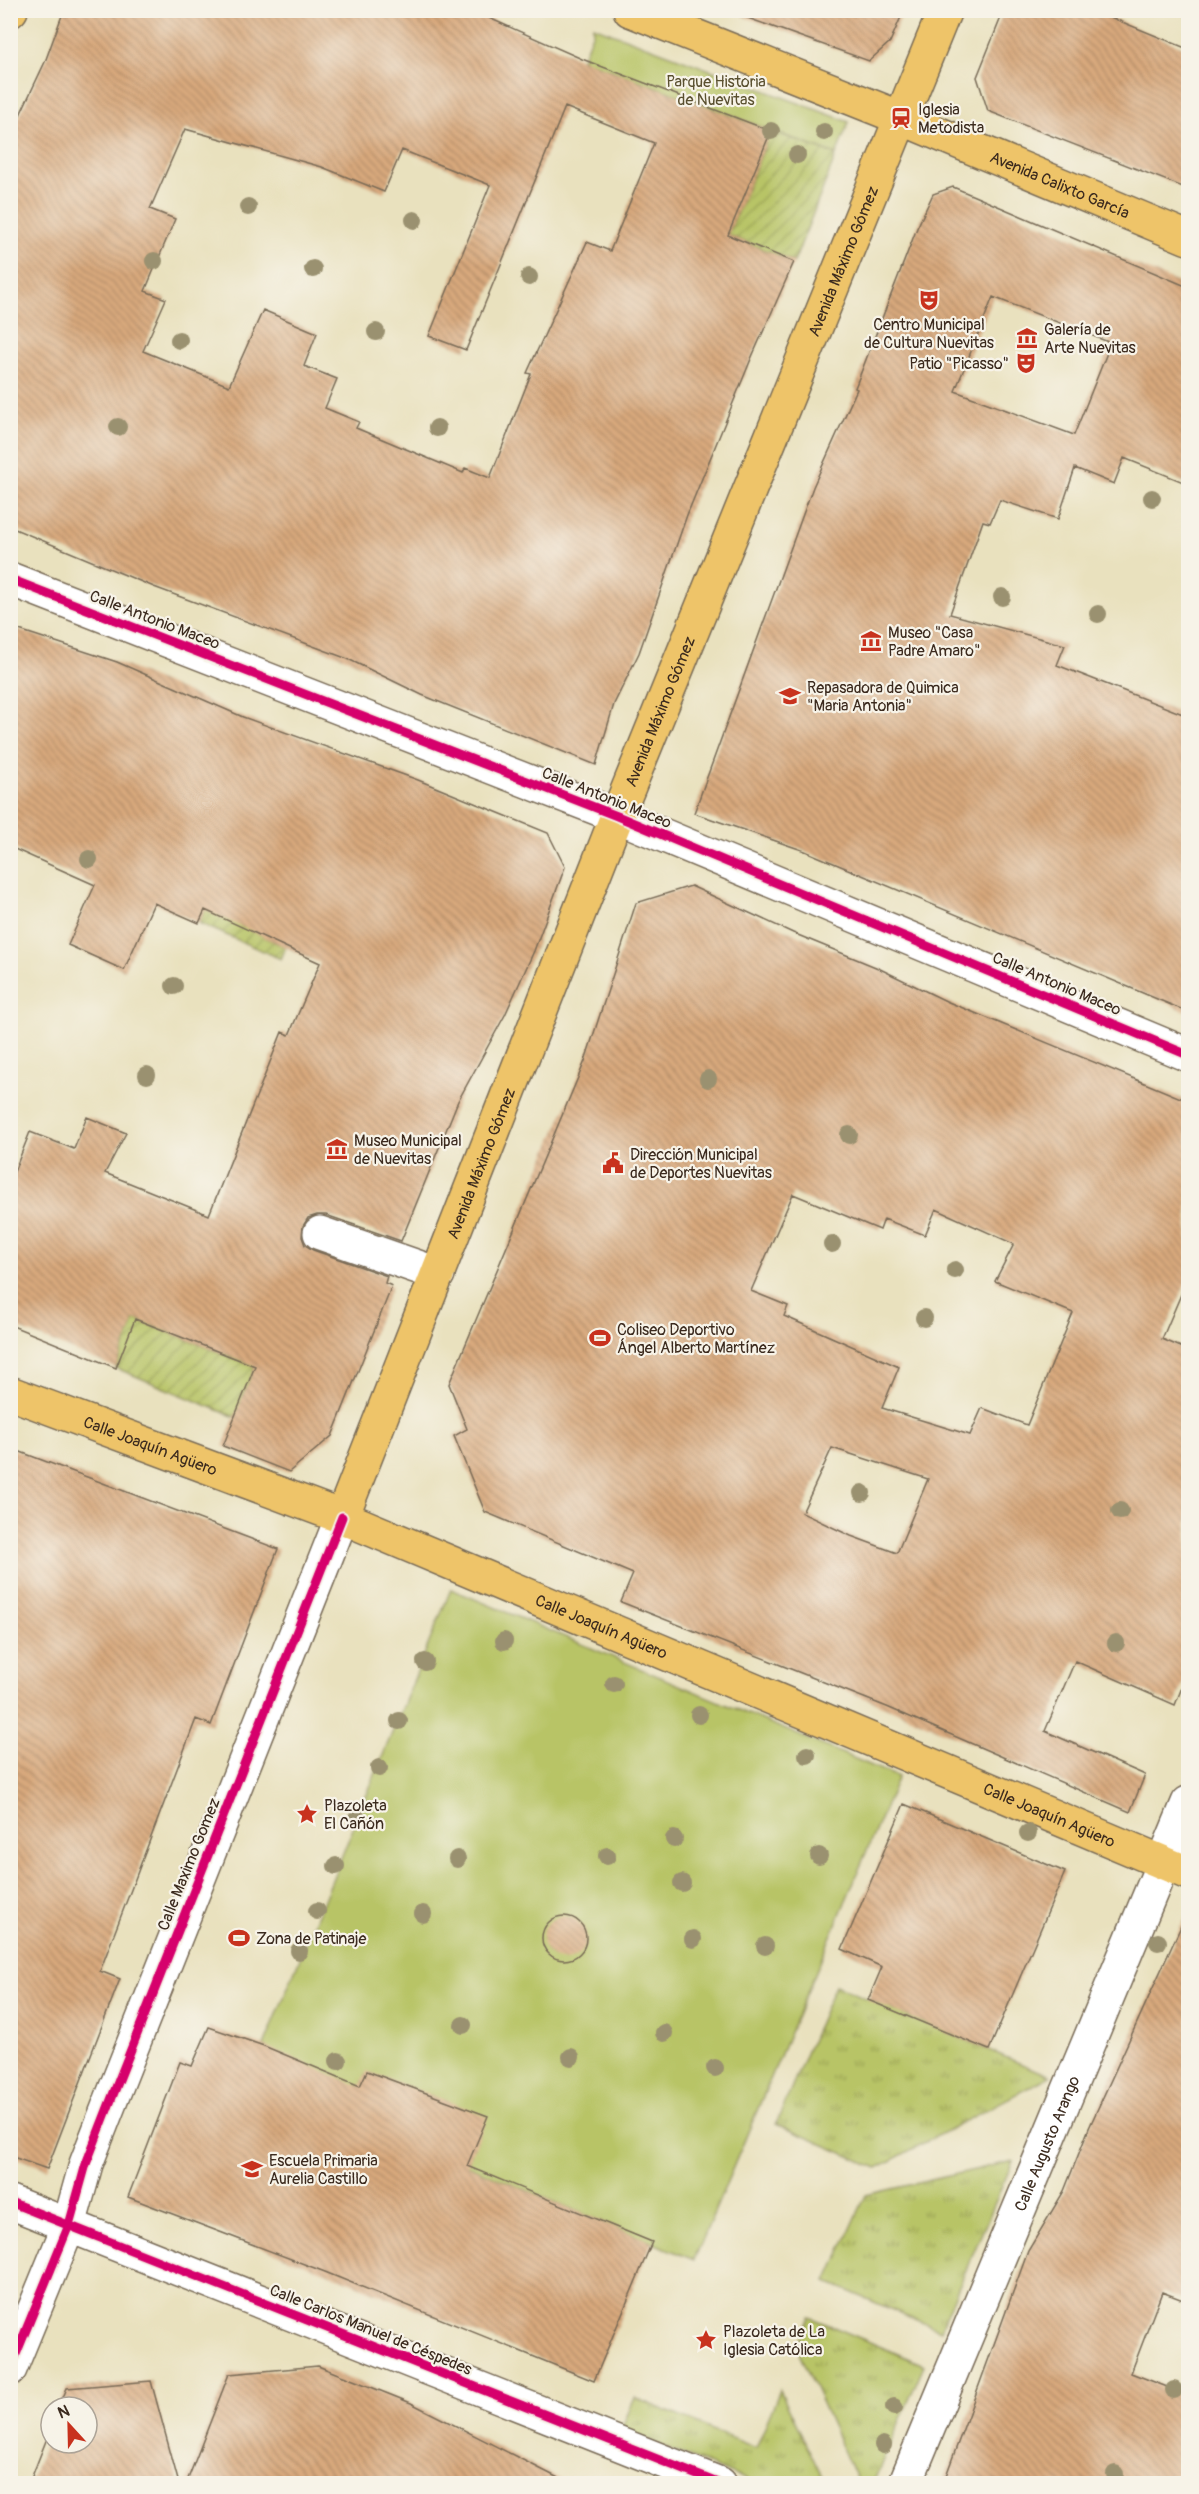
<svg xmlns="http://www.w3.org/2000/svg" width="1199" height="2494" font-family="Pangolin,sans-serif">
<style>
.grass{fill:url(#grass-tufts);stroke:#7a7742;stroke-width:1.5}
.park{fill:#b8c466;stroke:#7a7742;stroke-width:1.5}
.garden{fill:url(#garden-furrows);stroke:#7a7742;stroke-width:1.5}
.building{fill:url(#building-back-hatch);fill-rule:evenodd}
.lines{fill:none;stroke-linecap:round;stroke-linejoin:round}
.minor-casing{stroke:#786a56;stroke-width:36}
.major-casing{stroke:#786a56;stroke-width:36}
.minor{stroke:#fff;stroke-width:33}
.major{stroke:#eec469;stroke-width:33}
.cycleway-casing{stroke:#f7f3e8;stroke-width:13}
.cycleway{stroke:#d6006c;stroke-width:9}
.tree{fill:#9a9170}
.labels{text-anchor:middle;stroke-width:4.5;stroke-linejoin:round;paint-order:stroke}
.park-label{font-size:16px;fill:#5a5030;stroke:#f7f3e8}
.poi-label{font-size:16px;fill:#3b2a1e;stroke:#f7f3e8;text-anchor:start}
.street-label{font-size:16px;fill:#3b2a1e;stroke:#f7f3e8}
</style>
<defs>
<pattern id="grass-tufts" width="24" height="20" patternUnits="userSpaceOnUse" patternTransform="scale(1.5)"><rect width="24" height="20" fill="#b8c466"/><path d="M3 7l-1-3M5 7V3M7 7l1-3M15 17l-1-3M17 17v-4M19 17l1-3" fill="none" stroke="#979f53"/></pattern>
<pattern id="garden-furrows" width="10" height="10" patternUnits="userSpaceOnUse" patternTransform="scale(1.5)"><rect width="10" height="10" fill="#b8c466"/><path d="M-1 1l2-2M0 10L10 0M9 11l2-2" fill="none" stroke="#979f53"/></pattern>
<pattern id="building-back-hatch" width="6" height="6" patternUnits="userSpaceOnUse" patternTransform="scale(1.5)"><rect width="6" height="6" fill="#d8a97d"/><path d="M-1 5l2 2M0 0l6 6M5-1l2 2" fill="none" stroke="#b08a66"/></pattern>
</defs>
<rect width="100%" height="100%" fill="#f7f3e8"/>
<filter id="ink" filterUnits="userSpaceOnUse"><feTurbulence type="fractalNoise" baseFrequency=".0167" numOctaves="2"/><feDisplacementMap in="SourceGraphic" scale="12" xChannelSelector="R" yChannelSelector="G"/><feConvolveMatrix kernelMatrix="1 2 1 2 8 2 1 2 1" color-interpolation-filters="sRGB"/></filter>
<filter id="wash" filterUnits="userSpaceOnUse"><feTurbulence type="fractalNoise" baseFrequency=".008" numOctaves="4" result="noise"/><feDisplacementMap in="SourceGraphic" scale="24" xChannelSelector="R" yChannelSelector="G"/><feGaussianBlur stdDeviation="1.35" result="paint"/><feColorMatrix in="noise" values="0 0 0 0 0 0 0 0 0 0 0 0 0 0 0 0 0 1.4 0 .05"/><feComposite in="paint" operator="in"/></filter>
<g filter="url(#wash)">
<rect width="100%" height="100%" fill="#e9e1be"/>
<path class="grass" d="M835,1985L1050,2076L877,2168L776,2124Z
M1013,2161L940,2330L827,2282L866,2195Z
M810,2317L924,2365L873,2483H858L797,2348Z
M780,2390L825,2483H754L621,2429L635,2398L756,2448Z"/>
<path class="park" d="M593,26L849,122L836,155L582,59L593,32Z
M451,1589L898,1777L694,2260L380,2129L264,2046Z"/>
<path class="garden" d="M771,131L836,155L794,262L728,235Z
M231,853L273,922L266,938L286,947L281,959L199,923Z
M135,1319L255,1366L235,1417L116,1368Z"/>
<g id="blocks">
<path class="building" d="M64,10H471L582,59L771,131L728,235L794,262L751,359L687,515L639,653L614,704L596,765L422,695L348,659L154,587L10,527V136L45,62ZM565,107L654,143L610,251L587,242L527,373L531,374L490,478L465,468L463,473L356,428L359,422L325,408L337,379L304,366L317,333L263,310L229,386L143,351L166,299L145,291L175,219L150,209L185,129L322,167L384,192L402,150L490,185L429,336L466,350Z
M743,10H904L890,42L869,61L742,16Z
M1004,10H1093L1188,49V189L988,111L977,77Z
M953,187L1188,287V484L1124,458L1114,484L1075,468L1058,519L1000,500L990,523L983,521L950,614L1065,645L1057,665L1188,716V1012L805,851L694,813L813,487L857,389L855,388L917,228L933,194ZM993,297L1111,343L1074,435L955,391Z
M10,627L117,662L243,717L418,780L548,833L565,867L534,951L505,1015L458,1101L401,1241L326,1215H317L308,1218L303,1226L302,1237L305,1245L313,1250L387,1276L385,1283L392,1286L332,1436L289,1472L223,1446L255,1366L135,1319L116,1368L10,1325V1182L30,1132L74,1149L87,1117L126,1133L105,1173L209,1215L282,1032L289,1035L320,963L205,910L199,923L154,903L124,970L68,945L95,885L10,847Z
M691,886L793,933L878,968L946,1001L1188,1101V1278L1162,1339L1188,1350V1672L1175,1705L1075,1661L1045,1731L1145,1775L1130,1812L887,1707L621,1602L633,1574L485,1512L454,1436L467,1429L449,1384L585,1061L636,903ZM793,1194L880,1230L884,1219L925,1235L936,1209L1014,1244L995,1281L1073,1313L1027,1425L982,1408L970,1435L882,1408L899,1367L784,1316L788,1306L751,1291ZM832,1448L928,1479L897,1553L851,1536L802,1513Z
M10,1448L278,1549L211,1725L196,1719L100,1971L120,1979L47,2169L10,2156Z
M904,1804L1065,1872L989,2050L868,2000L882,1967L842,1949Z
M1188,1911V2302L1162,2292L1131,2373L1188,2395V2484H943L1028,2251L1064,2191L1089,2128Z
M542 1938a22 22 0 1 1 44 0a22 22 0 1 1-44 0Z
M209,2027L264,2046L360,2086L367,2071L488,2116L467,2166L652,2242L594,2381L325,2272L128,2197L180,2062L192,2066Z
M318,2366L411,2403L570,2484H186L229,2374Z
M151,2381L179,2484H29L51,2428V2443H87V2407H59L67,2388Z"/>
</g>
</g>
<g filter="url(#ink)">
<use href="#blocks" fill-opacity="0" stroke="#786a56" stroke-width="1.5"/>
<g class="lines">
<defs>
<g id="minor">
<path d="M10,579L617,816L1188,1055"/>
<path d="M320,1233L438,1274"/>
<path d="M10,2202L720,2484"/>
<path d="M10,2369L69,2225L86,2164L109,2105L342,1517"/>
<path id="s1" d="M905,2484L1188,1803"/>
</g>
<g id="major">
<path id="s2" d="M630,10L901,118L1188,238"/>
<path d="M10,11L11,10"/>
<path id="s3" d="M10,1393L342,1517L1188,1873"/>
<path id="s4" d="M342,1517L617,816L945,10"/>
</g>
</defs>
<use href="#minor" class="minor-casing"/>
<use href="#major" class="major-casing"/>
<use href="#minor" class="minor"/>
<use href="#major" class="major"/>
<defs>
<path id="cycleway" d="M10,579L617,816L1188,1055
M10,2202L720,2484
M10,2369L69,2225L86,2164L109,2105L342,1517"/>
</defs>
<use href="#cycleway" class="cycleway-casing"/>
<use href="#cycleway" class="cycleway"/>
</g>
<g class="tree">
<circle cx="771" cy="131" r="9"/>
<circle cx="824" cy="132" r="9"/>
<circle cx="797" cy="155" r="9"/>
<circle cx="248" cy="207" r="9"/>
<circle cx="414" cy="220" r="9"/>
<circle cx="154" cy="261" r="9"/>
<circle cx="313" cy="269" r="9"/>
<circle cx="529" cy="277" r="9"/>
<circle cx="376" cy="332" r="9"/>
<circle cx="179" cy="340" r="9"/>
<circle cx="118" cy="427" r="9"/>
<circle cx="437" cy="428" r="9"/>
<circle cx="1152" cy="498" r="9"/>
<circle cx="1002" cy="597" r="9"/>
<circle cx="1098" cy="614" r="9"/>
<circle cx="89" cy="859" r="9"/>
<circle cx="174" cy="986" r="9"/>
<circle cx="147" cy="1075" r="9"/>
<circle cx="708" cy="1079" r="9"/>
<circle cx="849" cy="1135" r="9"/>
<circle cx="832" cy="1244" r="9"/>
<circle cx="955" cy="1270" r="9"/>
<circle cx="924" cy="1318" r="9"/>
<circle cx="862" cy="1493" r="9"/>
<circle cx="1120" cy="1511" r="9"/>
<circle cx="504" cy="1641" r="9"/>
<circle cx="1116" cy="1643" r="9"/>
<circle cx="425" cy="1662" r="9"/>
<circle cx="614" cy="1684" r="9"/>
<circle cx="699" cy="1715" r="9"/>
<circle cx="399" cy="1721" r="9"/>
<circle cx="807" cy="1755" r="9"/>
<circle cx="379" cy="1768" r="9"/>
<circle cx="357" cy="1818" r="9"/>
<circle cx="1028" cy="1833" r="9"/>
<circle cx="674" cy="1839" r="9"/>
<circle cx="607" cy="1856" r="9"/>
<circle cx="819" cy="1856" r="9"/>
<circle cx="457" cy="1859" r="9"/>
<circle cx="336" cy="1866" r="9"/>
<circle cx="682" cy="1883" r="9"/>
<circle cx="317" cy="1911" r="9"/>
<circle cx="423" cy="1914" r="9"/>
<circle cx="693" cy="1939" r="9"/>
<circle cx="1158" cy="1942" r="9"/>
<circle cx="765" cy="1946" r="9"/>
<circle cx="299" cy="1951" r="9"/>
<circle cx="463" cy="2025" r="9"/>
<circle cx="664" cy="2033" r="9"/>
<circle cx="571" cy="2057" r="9"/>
<circle cx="338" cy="2061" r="9"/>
<circle cx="715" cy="2068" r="9"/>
<circle cx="1174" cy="2390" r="9"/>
<circle cx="894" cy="2407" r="9"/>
<circle cx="883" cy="2445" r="9"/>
<circle cx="1115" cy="2474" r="9"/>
</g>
</g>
<defs>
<symbol id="station-bare" viewBox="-9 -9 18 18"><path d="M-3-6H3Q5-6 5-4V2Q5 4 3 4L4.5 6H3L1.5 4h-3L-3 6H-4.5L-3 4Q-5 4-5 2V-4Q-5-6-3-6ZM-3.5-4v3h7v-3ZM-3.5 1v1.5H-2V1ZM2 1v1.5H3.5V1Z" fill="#c8321e" stroke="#f7f3e8" stroke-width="2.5" paint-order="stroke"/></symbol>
<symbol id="theatre-bare" viewBox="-9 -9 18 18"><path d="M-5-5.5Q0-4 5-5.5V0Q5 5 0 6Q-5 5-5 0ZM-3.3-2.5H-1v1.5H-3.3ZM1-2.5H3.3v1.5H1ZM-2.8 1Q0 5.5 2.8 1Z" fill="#c8321e" stroke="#f7f3e8" stroke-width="2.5" paint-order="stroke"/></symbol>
<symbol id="museum-bare" viewBox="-9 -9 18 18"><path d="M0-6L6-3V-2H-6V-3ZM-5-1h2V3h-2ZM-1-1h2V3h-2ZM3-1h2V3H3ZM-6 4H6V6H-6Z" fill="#c8321e" stroke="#f7f3e8" stroke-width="2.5" paint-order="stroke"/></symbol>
<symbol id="school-bare" viewBox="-9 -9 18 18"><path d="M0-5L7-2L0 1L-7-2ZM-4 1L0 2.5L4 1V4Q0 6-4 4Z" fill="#c8321e" stroke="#f7f3e8" stroke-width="2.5" paint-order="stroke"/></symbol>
<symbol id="civic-bare" viewBox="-9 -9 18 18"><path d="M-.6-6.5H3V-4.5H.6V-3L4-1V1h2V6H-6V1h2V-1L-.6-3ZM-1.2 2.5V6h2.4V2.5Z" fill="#c8321e" stroke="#f7f3e8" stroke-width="2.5" paint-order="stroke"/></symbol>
<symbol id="stadium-bare" viewBox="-9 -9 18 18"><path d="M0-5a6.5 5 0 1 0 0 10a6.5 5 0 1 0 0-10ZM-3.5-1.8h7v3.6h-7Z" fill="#c8321e" stroke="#f7f3e8" stroke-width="2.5" paint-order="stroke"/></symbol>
<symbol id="sight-bare" viewBox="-9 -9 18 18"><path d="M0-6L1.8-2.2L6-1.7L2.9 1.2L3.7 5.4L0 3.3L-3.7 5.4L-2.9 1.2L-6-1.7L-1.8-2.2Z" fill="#c8321e" stroke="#f7f3e8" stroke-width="2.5" paint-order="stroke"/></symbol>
</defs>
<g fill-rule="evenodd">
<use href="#station-bare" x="886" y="103" width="30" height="30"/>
<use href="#theatre-bare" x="914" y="285" width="30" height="30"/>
<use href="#museum-bare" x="1012" y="323" width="30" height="30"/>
<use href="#theatre-bare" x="1011" y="348" width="30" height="30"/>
<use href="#museum-bare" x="856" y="626" width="30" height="30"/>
<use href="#school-bare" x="775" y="681" width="30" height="30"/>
<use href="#museum-bare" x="322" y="1134" width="30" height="30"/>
<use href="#civic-bare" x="598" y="1148" width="30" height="30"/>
<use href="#stadium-bare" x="585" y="1323" width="30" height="30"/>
<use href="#sight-bare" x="292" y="1799" width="30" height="30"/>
<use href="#stadium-bare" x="224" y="1923" width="30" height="30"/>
<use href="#school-bare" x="237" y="2154" width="30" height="30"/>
<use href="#sight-bare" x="691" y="2325" width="30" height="30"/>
</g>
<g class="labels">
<g class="park-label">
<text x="716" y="87">Parque Historia<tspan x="716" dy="18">de Nuevitas</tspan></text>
</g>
<g class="poi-label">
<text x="918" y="115">Iglesia<tspan x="918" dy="18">Metodista</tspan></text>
<text x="929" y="330" text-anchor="middle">Centro Municipal<tspan x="929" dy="18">de Cultura Nuevitas</tspan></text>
<text x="1044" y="335">Galería de<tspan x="1044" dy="18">Arte Nuevitas</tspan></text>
<text x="1009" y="369" text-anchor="end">Patio "Picasso"</text>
<text x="888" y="638">Museo "Casa<tspan x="888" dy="18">Padre Amaro"</tspan></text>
<text x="807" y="693">Repasadora de Quimica<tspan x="807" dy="18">"Maria Antonia"</tspan></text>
<text x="354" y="1146">Museo Municipal<tspan x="354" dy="18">de Nuevitas</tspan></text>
<text x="630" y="1160">Dirección Municipal<tspan x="630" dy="18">de Deportes Nuevitas</tspan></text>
<text x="617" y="1335">Coliseo Deportivo<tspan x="617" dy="18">Ángel Alberto Martínez</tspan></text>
<text x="324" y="1811">Plazoleta<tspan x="324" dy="18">El Cañón</tspan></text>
<text x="256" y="1944">Zona de Patinaje</text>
<text x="269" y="2166">Escuela Primaria<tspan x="269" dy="18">Aurelia Castillo</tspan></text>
<text x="723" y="2337">Plazoleta de La<tspan x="723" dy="18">Iglesia Católica</tspan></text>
</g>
<g class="street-label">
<text dy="6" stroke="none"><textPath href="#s2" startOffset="464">Avenida Calixto García</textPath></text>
<text dy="6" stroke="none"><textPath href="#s4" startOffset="1352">Avenida Máximo Gómez</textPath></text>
<text transform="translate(155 619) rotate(21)" y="6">Calle Antonio Maceo</text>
<text dy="6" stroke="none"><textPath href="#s4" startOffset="866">Avenida Máximo Gómez</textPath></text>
<text transform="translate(607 797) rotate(22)" y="6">Calle Antonio Maceo</text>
<text transform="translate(1057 983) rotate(23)" y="6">Calle Antonio Maceo</text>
<text dy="6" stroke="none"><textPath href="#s4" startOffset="380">Avenida Máximo Gómez</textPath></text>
<text dy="6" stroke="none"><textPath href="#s3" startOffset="150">Calle Joaquín Agüero</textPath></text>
<text dy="6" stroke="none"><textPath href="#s3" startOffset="636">Calle Joaquín Agüero</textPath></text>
<text dy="6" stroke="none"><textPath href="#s3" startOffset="1122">Calle Joaquín Agüero</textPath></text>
<text transform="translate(188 1864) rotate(-68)" y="6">Calle Maximo Gomez</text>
<text dy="6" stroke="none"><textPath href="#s1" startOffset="369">Calle Augusto Arango</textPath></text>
<text transform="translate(371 2329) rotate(22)" y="6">Calle Carlos Manuel de Céspedes</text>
</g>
</g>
<rect width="1199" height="2494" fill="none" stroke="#f7f3e8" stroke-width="36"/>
<g transform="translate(69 2425) rotate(338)"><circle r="28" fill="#f7f3e8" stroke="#aca397" stroke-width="1.5"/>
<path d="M0-4.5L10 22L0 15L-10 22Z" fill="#c8321e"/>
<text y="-9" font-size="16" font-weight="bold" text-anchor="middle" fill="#3b2a1e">N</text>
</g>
</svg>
